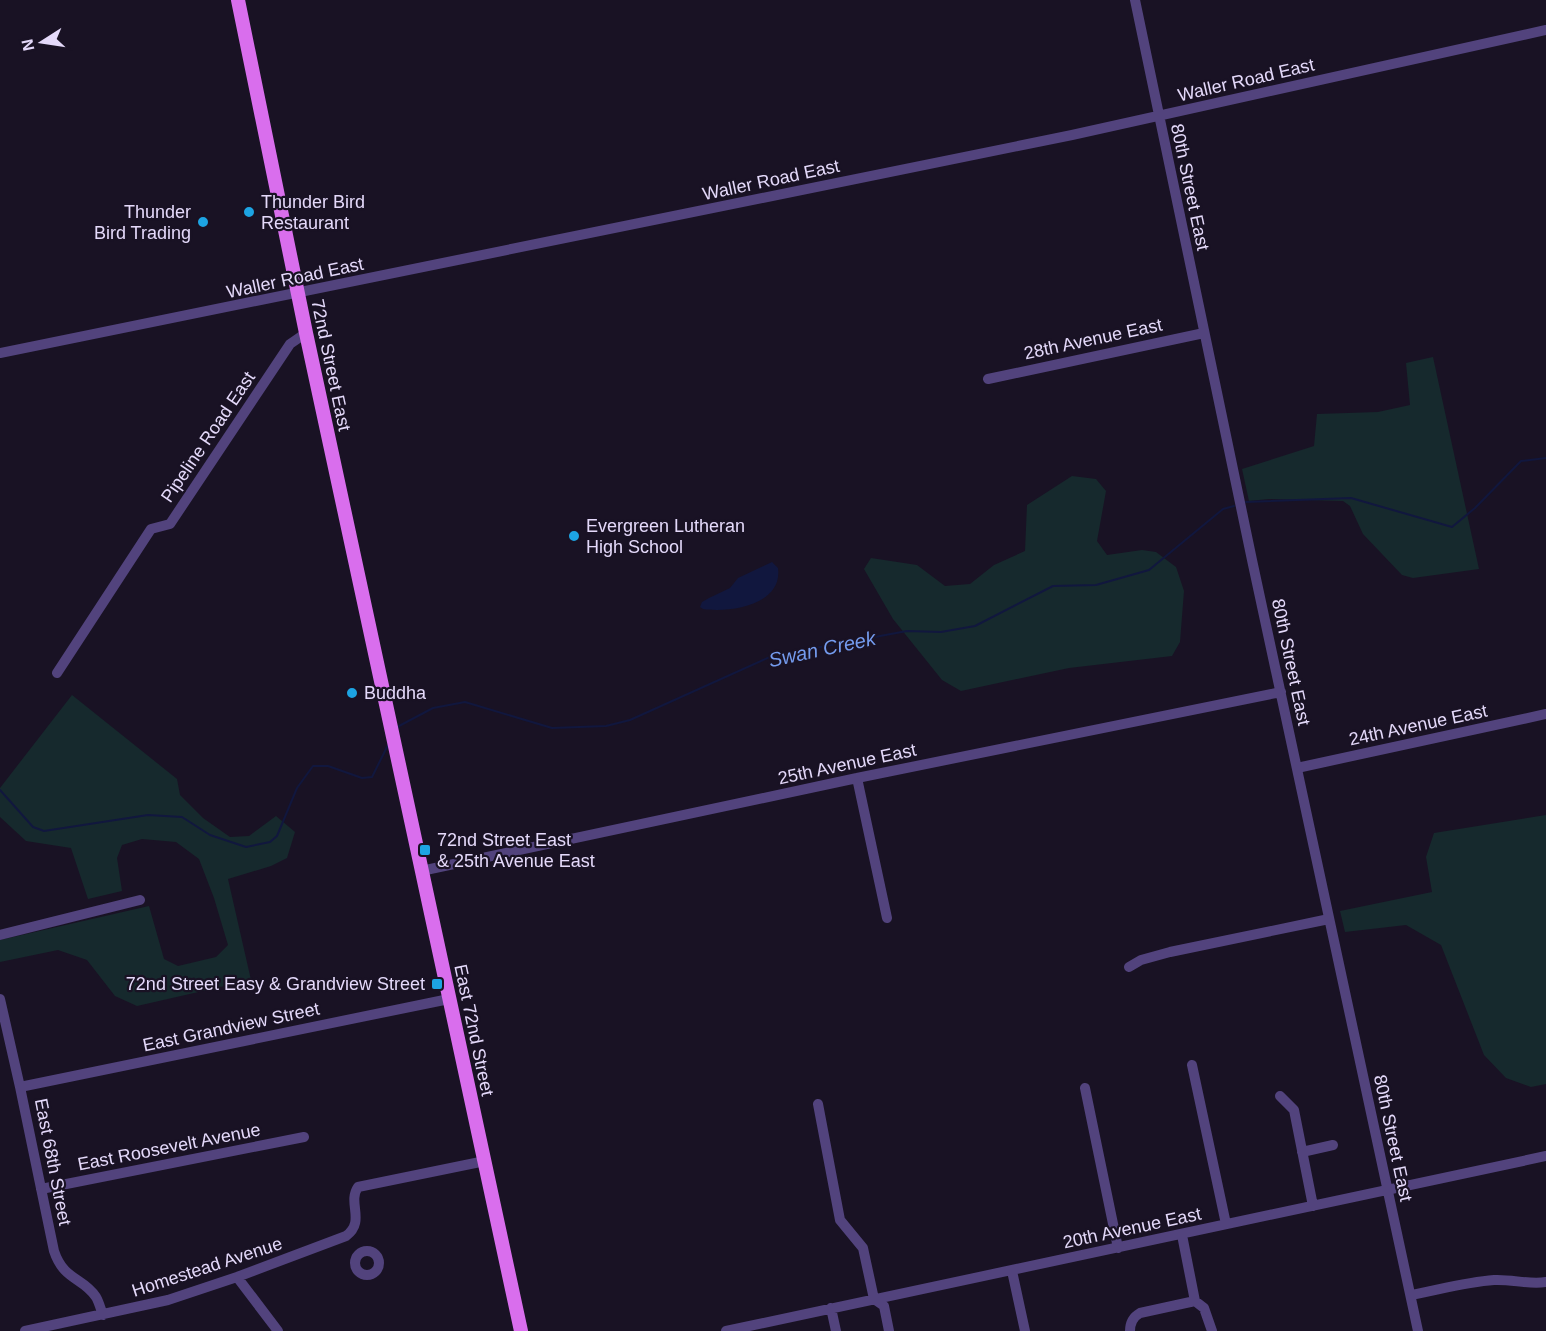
<svg xmlns="http://www.w3.org/2000/svg" width="1546" height="1331" font-family="Helvetica,sans-serif">
<style>
.green{fill:#16292d}
.water{fill:#11173e}
.lines{fill:none;stroke-linecap:round;stroke-linejoin:round}
.stream{stroke:#11173e;stroke-width:2}
.minor{stroke:#52437d;stroke-width:10}
.major{stroke:#d96eed;stroke-width:14}
.poi-dot{fill:#1da4e3;stroke:#191224;stroke-width:2}
.labels{text-anchor:middle;stroke-width:4.5;stroke-linejoin:round;paint-order:stroke}
.street-label{font-size:18px;fill:#e4d9fa;stroke:#191224}
.poi-label{font-size:18px;fill:#e4d9fa;stroke:#191224;text-anchor:start}
.water-label{font-size:20px;font-style:italic;fill:#749bee;stroke:#191224}
</style>
<rect width="100%" height="100%" fill="#191224"/>
<path class="green" d="M1433,357L1479,569L1413,578L1402,575L1363,534L1350,506L1343,501L1269,499L1249,501L1242,469L1314,446L1317,414L1378,412L1410,405L1406,363Z
M1072,476L1096,479L1106,491L1097,541L1107,555L1142,550L1156,552L1176,567L1184,591L1180,642L1172,656L1069,668L961,691L942,680L893,619L864,569L871,558L917,565L945,586L970,584L994,565L1025,551L1027,505Z
M72,695L177,779L180,795L203,818L230,837L249,836L276,816L295,832L287,858L271,866L228,879L251,980L137,1006L115,996L87,960L58,950L0,962V940L149,906L164,959L178,966L216,957L228,945L214,898L199,859L176,842L142,839L122,845L117,858L122,891L88,899L71,848L26,841L0,817V788Z
M1546,815V1084L1531,1087L1506,1078L1484,1055L1441,945L1406,925L1345,932L1340,911L1432,892L1426,857L1434,833Z"/>
<path class="water" d="M772,562L778,568C783,605 730,613 703,609L700,607L702,602L709,598L730,588L738,578Z"/>
<g class="lines">
<path class="stream" d="M1246,502L1351,498L1452,527L1475,508L1521,461L1546,458
M397,729L399,726L433,708L465,702L552,728L606,726L630,720L772,656L907,631L941,632L975,626L1053,586L1096,585L1149,570L1223,509L1234,506
M0,790L33,827L44,831L148,815L182,817L210,835L246,847L270,842L277,836L297,788L313,766H328L362,778L372,777L388,745"/>
<path class="minor" d="M1135,0L1252,560L1418,1331
M0,353L1072,135L1546,30
M988,379L1204,333
M57,673L151,529L170,524L290,344L306,333
M1297,768L1546,714
M857,778L887,918
M421,871L857,778L1281,692
M0,935L140,900
M1129,967L1141,960L1170,952L1329,919
M0,999L20,1087L54,1251C64,1281 83,1277 96,1297C99,1302 101,1310 103,1315
M1192,1065L1226,1224
M20,1087L449,999
M1085,1088L1118,1248
M1280,1096L1294,1110L1313,1206
M818,1104L840,1220L863,1248L874,1299L884,1306L889,1331
M1302,1152L1333,1145
M41,1189L304,1137
M1182,1235L1195,1301L1204,1308L1212,1331
M355 1263a12 12 0 1 1 24 0a12 12 0 1 1-24 0Z
M1012,1271L1025,1331
M237,1277L278,1331
M1411,1295C1438,1290 1466,1282 1494,1280C1512,1279 1529,1285 1546,1282
M831,1308L836,1331
M25,1331L168,1300L237,1277L346,1236C366,1221 347,1203 358,1187L485,1161
M726,1331L1546,1156
M1130,1331C1130,1323 1133,1317 1140,1313L1195,1301"/>
<path class="major" d="M238,0L306,333L521,1331"/>
</g>
<g class="poi-dot">
<circle cx="249" cy="212" r="6"/>
<circle cx="203" cy="222" r="6"/>
<circle cx="574" cy="536" r="6"/>
<circle cx="352" cy="693" r="6"/>
<rect x="419" y="844" width="12" height="12" rx="3"/>
<rect x="431" y="978" width="12" height="12" rx="3"/>
</g>
<g class="labels">
<g class="street-label">
<text transform="translate(1246 80) rotate(-13)" y="6">Waller Road East</text>
<text transform="translate(771 180) rotate(-12)" y="6">Waller Road East</text>
<text transform="translate(1190 187) rotate(78)" y="6">80th Street East</text>
<text transform="translate(295 278) rotate(-12)" y="6">Waller Road East</text>
<text transform="translate(1093 339) rotate(-12)" y="6">28th Avenue East</text>
<text transform="translate(331 365) rotate(78)" y="6">72nd Street East</text>
<text transform="translate(208 437) rotate(-56)" y="6">Pipeline Road East</text>
<text transform="translate(1291 662) rotate(78)" y="6">80th Street East</text>
<text transform="translate(1418 725) rotate(-12)" y="6">24th Avenue East</text>
<text transform="translate(847 764) rotate(-12)" y="6">25th Avenue East</text>
<text transform="translate(231 1027) rotate(-12)" y="6">East Grandview Street</text>
<text transform="translate(474 1030) rotate(78)" y="6">East 72nd Street</text>
<text transform="translate(1393 1138) rotate(78)" y="6">80th Street East</text>
<text transform="translate(169 1147) rotate(-11)" y="6">East Roosevelt Avenue</text>
<text transform="translate(53 1162) rotate(79)" y="6">East 68th Street</text>
<text transform="translate(1132 1228) rotate(-12)" y="6">20th Avenue East</text>
<text transform="translate(207 1267) rotate(-18)" y="6">Homestead Avenue</text>
</g>
<g class="poi-label">
<text x="261" y="208">Thunder Bird<tspan x="261" dy="21">Restaurant</tspan></text>
<text x="191" y="218" text-anchor="end">Thunder<tspan x="191" dy="21">Bird Trading</tspan></text>
<text x="586" y="532">Evergreen Lutheran<tspan x="586" dy="21">High School</tspan></text>
<text x="364" y="699">Buddha</text>
<text x="437" y="846">72nd Street East<tspan x="437" dy="21">&amp; 25th Avenue East</tspan></text>
<text x="425" y="990" text-anchor="end">72nd Street Easy &amp; Grandview Street</text>
</g>
<g class="water-label">
<text transform="translate(822 649) rotate(-12)" y="7">Swan Creek</text>
</g>
</g>
<g transform="translate(42 42) rotate(258)" stroke="#191224" stroke-width="4.5" paint-order="stroke">
<path d="M0-4.5L10 22L0 15L-10 22Z" fill="#e4d9fa"/>
<text y="-9" font-size="16" font-weight="bold" text-anchor="middle" fill="#e4d9fa">N</text>
</g>
</svg>
